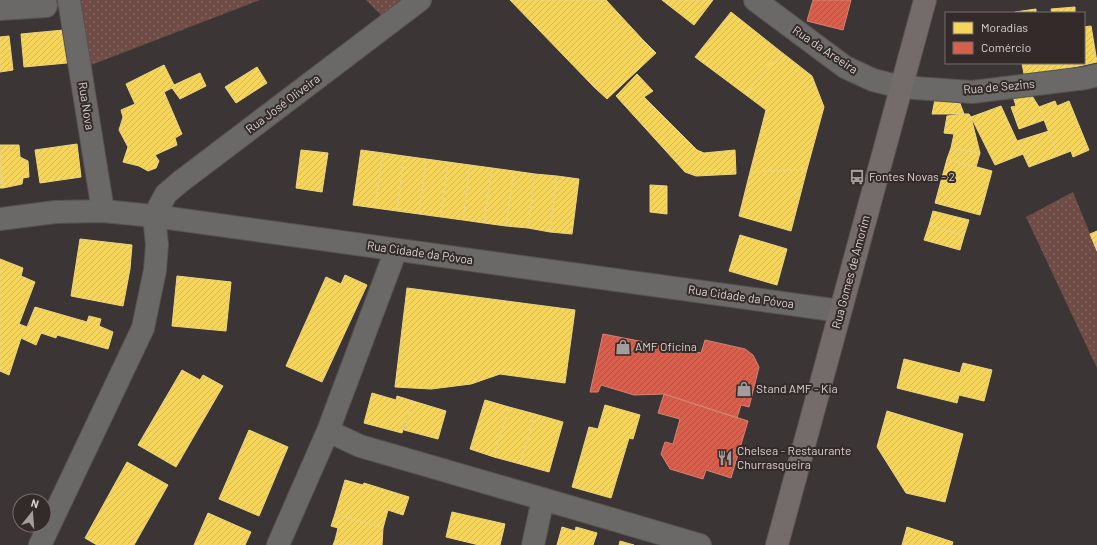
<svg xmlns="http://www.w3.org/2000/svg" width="1097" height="545" font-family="Barlow,sans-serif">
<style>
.grass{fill:url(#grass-dots)}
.homes{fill:url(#homes-hatch);stroke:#edd47f}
.shops{fill:url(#shops-hatch);stroke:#d78275}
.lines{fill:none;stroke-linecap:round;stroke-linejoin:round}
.minor-casing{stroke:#565251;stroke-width:24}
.tertiary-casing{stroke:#565251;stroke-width:24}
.secondary-casing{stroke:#565251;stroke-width:24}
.minor{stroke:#6b6868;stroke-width:22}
.tertiary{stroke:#6b6868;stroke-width:22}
.secondary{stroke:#746c6b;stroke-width:22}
.labels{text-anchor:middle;stroke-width:4;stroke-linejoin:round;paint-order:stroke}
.street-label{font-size:12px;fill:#d9d3d2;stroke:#332a29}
.poi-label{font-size:12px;fill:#d9d3d2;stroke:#332a29;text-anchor:start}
</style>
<defs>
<pattern id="grass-dots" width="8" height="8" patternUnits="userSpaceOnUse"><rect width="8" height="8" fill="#6f4c46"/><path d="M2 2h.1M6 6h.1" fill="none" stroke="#836560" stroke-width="1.8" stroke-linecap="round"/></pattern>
<pattern id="homes-hatch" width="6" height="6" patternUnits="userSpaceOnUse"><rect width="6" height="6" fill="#f6d55c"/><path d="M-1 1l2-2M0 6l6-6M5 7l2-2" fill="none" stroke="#d2b756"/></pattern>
<pattern id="shops-hatch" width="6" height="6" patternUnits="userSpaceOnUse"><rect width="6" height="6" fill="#d6604d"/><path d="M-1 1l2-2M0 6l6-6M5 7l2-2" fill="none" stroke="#a95649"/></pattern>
</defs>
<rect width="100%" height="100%" fill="#3b3635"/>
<path class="grass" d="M77,0H260L91,65Z
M366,0H405L382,16Z
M1073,192L1097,251V368L1026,217Z"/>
<path class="homes" d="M510,0H606L643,40L594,87Z
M662,0H713L694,25Z
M1075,7V13H1052L1051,9Z
M1036,9V13H1015V12Z
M731,12L780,51L746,95L695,57Z
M1091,26L1097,62L1079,66V63H1084V27Z
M64,30L67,63L24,67L21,34Z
M9,36L13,70L0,72V37Z
M643,40L656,53L607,99L594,87Z
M780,51L812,76L824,107L807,169L750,172L766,110L746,95Z
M1022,63H1057L1058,70L1024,74Z
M1057,63H1079V66L1058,70Z
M164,65L174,85L200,73L206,86L180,99L172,88L164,92L182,134L175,138L177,145L155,155L159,161L156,168L148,171L139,166L123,162L128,147L119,130L123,117L121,110L135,104L126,84Z
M257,67L267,83L236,103L225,87Z
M637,74L653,91L644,97L697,150L704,153L735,150L736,174L696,176L685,172L616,96Z
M1029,91L1039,107L1044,120L1019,129L1011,107L1016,106L1012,93Z
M936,95L958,98L964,114H932Z
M1055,101L1057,106L1069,101L1089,150L1073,157L1071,151L1058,156L1039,107Z
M1001,106L1023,154L995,165L971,117Z
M964,114H969L971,117L980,153L951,148L954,134L944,133L947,116Z
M1049,131L1058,156L1029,167L1017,141Z
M77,144L81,177L40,183L35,150Z
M0,145H19L20,157L28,161L29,177L23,178L22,184L3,188Z
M951,148L980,153L976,167L947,159Z
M301,150L328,153L322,192L296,188Z
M361,150L383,153L375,208L353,205Z
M0,152L3,188H0Z
M383,153L404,156L397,211L375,208Z
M404,156L426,159L419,214L397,211Z
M426,159L448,162L441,217L419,214Z
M947,159L992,171L980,215L935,203Z
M448,162L470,165L463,220L441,217Z
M470,165L492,168L484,223L463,220Z
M492,168L514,171L506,226L484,223Z
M807,169L791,231L739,216L750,172Z
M514,171L535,174L528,228L506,226Z
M535,174L557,176L550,232L528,228Z
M557,176L579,179L572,234L550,232Z
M650,185L667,186V214L650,212Z
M933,211L969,220L964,236L929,225Z
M929,225L964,236L960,250L924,240Z
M1097,231V251L1090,234Z
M740,235L787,249L777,285L729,271Z
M80,239L132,245L130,269L123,306L71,296Z
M0,259L23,268L21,276L35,282L19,324L27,327L35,307L87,322L89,316L101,319L99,326L113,332L108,349L57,335L56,338L41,333L36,345L21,338L9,375L0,371Z
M345,275L367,285L322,382L286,366L326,277L341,284Z
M177,276L231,282L226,331L172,326Z
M407,288L575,310L565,383L500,374L471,384L431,389L395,387Z
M904,359L960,373L963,363L992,370L984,401L959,395L957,403L897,388Z
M182,370L200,380L203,375L223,386L176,467L138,445Z
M372,393L396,400L397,396L413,401L402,433L364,423Z
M485,400L509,407L494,457L470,449Z
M413,401L446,411L438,439L404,430Z
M605,405L640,415L633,439L629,438L611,498L572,487L589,427L598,429Z
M509,407L535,414L520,464L494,457Z
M887,411L963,434L945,502L906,493L877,447Z
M535,414L563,422L549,472L520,464Z
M249,430L288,447L259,516L219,499Z
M127,462L168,485L134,545H97L85,538Z
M345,480L363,485L364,483L409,497L403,515L388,510L383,528L335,514Z
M452,512L505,524L500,545H479L446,537Z
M208,513L251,532L245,545H194Z
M335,514L383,528L382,545H353L335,540L338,528L331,526Z
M562,527L575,531L576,527L597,533L593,545H557Z
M907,527L953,542L952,545H902Z
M335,540L353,545H333Z
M620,541L634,545H619Z"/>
<path class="shops" d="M813,0H851L843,30L807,21Z
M603,334L701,353L705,340L745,349L753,355L759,367L749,407L741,405L737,418L664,394L634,395L601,385L598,392H590Z
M664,394L748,421L731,478L706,470L703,479L670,469L661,454L665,442L673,444L680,419L658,413Z"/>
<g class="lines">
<defs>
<path id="minor" d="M69,0L103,211
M755,0L845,67L873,80L901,87L972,92L1086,78L1097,75
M0,9L46,6L45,0
M328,431L360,446L543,499
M40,545L143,328L155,270L157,245L154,216L166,194L180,182L420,0
M278,545L328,431L396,250
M533,545L543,499L700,545"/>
<path id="tertiary" d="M0,219L55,212L103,211L154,216L840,311"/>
<path id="secondary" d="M777,545L925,0"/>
</defs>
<use href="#minor" class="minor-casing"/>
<use href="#tertiary" class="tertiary-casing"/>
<use href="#secondary" class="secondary-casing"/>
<use href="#minor" class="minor"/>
<use href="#tertiary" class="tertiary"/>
<use href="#secondary" class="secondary"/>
</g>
<defs>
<symbol id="bus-bare" viewBox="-9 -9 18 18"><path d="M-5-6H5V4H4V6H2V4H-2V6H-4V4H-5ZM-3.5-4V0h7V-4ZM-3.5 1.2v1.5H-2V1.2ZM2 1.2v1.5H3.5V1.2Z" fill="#a29c9b" stroke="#332a29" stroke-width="2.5" paint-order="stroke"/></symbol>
<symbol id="shop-bare" viewBox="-9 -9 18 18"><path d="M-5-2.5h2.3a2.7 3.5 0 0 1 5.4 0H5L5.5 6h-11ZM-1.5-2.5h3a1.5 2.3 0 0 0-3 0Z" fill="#a29c9b" stroke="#332a29" stroke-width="2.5" paint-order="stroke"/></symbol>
<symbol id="restaurant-bare" viewBox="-9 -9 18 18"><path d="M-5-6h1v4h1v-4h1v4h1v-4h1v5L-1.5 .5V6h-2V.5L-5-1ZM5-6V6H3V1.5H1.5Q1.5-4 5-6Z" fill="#a29c9b" stroke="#332a29" stroke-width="2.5" paint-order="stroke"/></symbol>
</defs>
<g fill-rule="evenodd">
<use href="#bus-bare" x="846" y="166" width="22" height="22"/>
<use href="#shop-bare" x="612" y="336" width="22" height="22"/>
<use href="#shop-bare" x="733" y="378" width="22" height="22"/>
<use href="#restaurant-bare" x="714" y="447" width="22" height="22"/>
</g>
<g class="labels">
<g class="street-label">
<text transform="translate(825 50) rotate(34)" y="4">Rua da Areeira</text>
<text transform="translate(999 87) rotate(-5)" y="4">Rua de Sezins</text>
<text transform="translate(283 104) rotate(-37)" y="4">Rua José Oliveira</text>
<text transform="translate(86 106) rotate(81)" y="4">Rua Nova</text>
<text transform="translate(420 253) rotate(8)" y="4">Rua Cidade da Póvoa</text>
<text transform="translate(851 272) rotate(-75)" y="4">Rua Gomes de Amorim</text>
<text transform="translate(741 297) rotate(8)" y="4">Rua Cidade da Póvoa</text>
</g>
<g class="poi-label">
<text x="869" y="181">Fontes Novas - 2</text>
<text x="635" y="351">AMF Oficina</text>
<text x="756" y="393">Stand AMF - Kia</text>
<text x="737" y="455">Chelsea - Restaurante<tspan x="737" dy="14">Churrasqueira</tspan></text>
</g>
</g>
<rect x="945" y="12" width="140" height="52" fill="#332a29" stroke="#756e6d"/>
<rect x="953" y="22" width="20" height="12" fill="#f6d55c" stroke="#756e6d"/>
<text x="981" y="32" font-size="12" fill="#d9d3d2">Moradias</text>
<rect x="953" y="42" width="20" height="12" fill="#d6604d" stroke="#756e6d"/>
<text x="981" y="52" font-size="12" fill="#d9d3d2">Comércio</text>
<g transform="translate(32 513) rotate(17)"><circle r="19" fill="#332a29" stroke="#756e6d"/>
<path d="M0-3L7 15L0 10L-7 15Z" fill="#a29c9b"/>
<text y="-6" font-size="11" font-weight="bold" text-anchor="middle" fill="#d9d3d2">N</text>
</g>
</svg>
